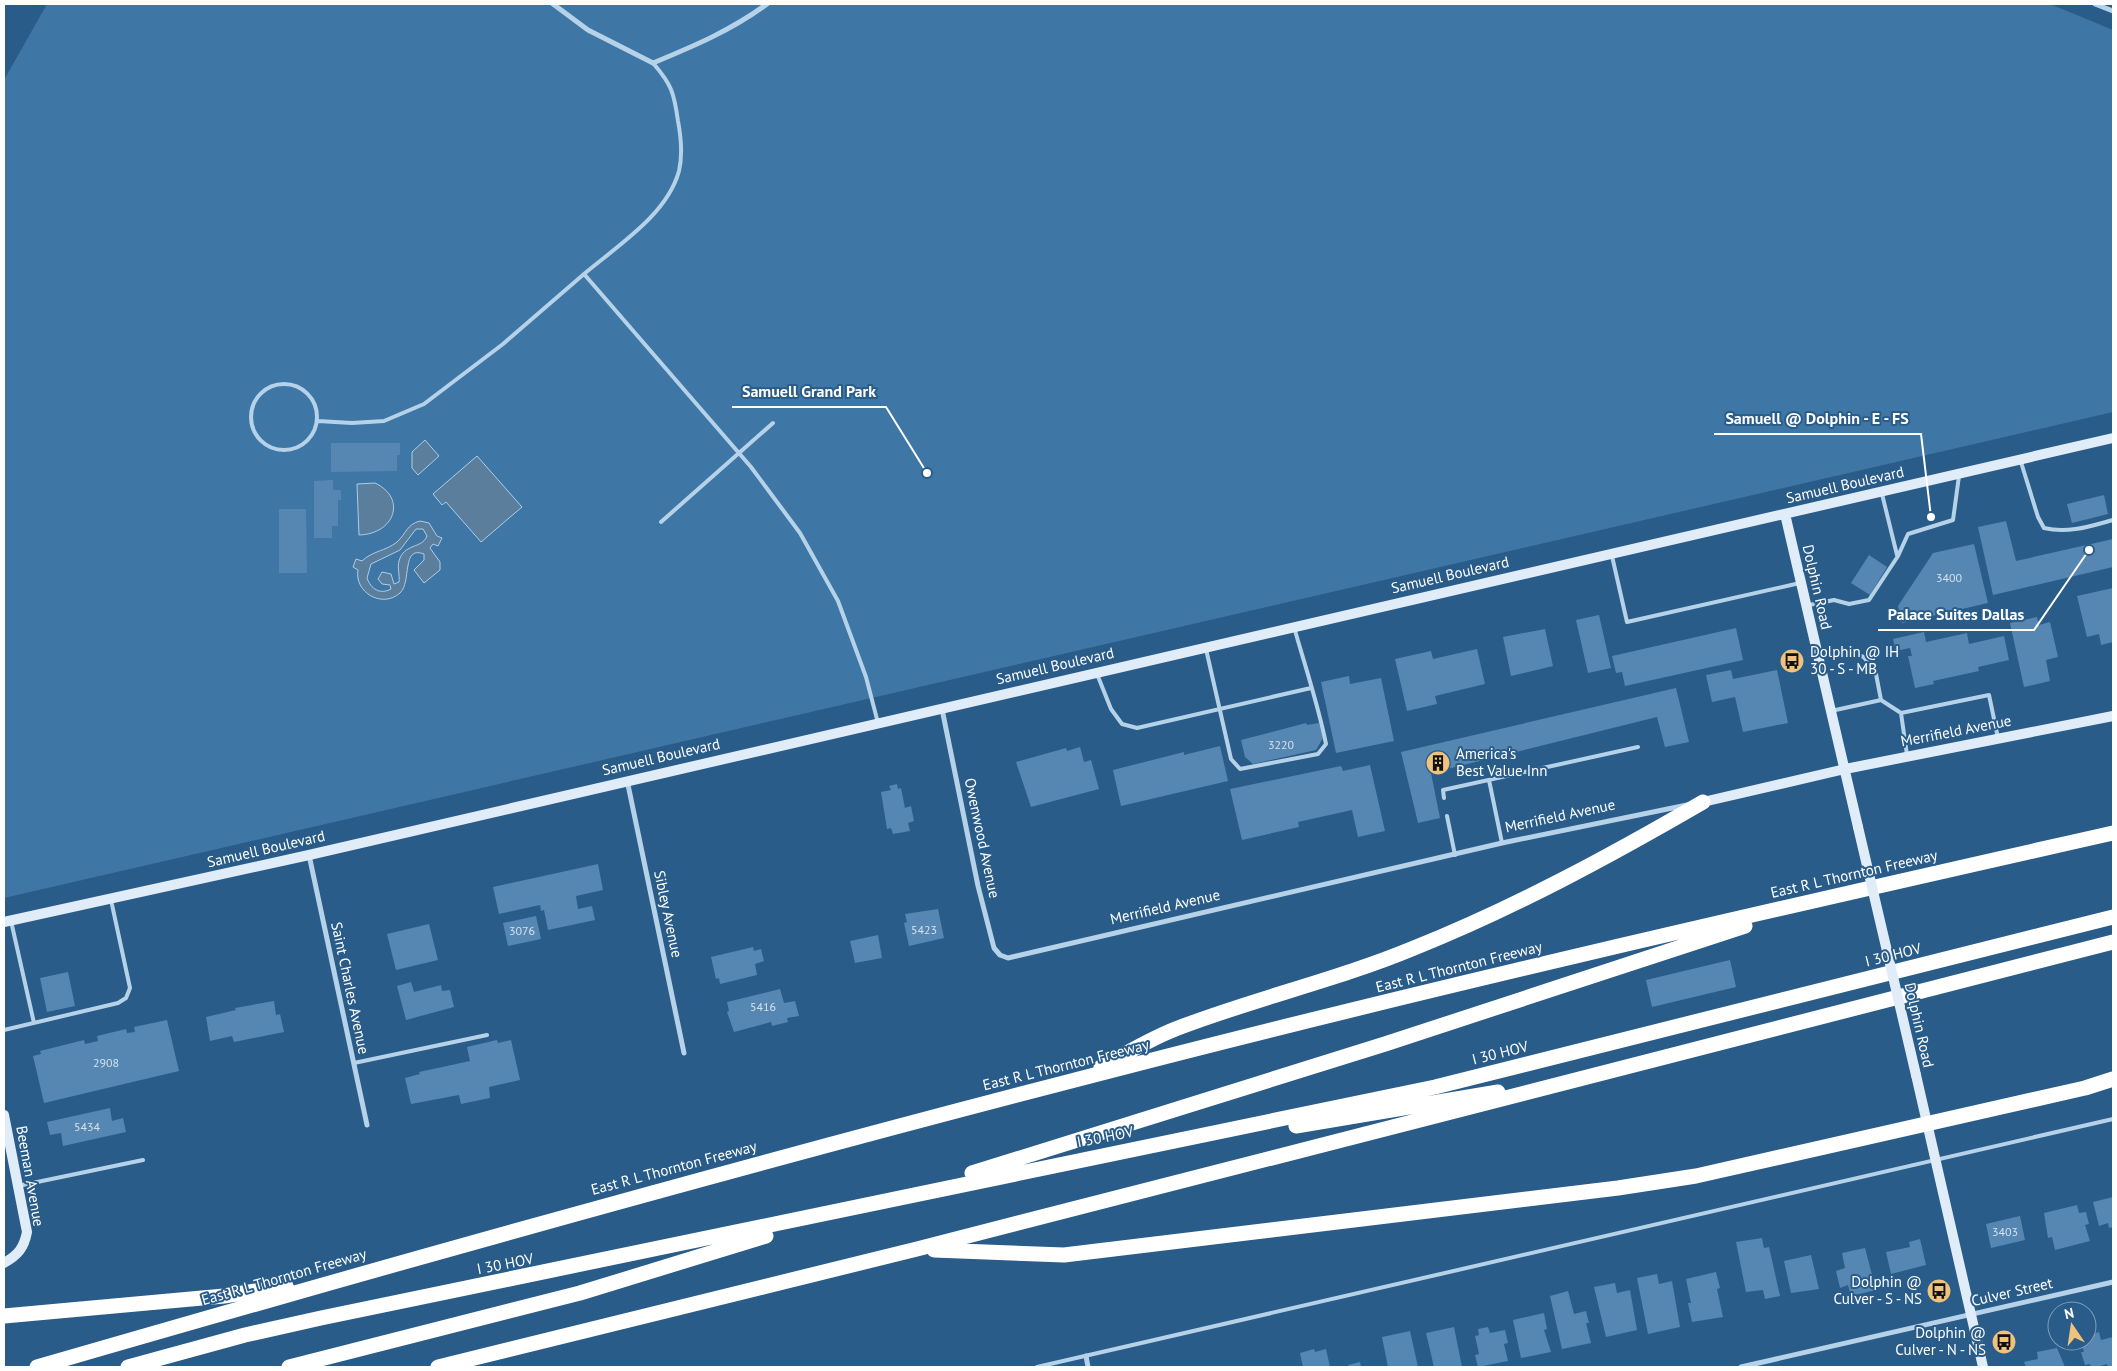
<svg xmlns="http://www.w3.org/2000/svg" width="2117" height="1371" font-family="'PT Sans',sans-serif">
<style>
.green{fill:#3e76a5}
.water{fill:#5b7e9c;stroke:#abcee9;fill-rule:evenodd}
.building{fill:#5687b2}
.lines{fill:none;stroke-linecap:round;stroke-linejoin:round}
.lane{stroke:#b6d2e9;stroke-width:4}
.street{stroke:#b6d2e9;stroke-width:5}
.secondary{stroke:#e0edf8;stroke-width:10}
.highway{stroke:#fff;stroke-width:15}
.secondary-bridge{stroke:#e0edf8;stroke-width:10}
.labels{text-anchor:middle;stroke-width:4;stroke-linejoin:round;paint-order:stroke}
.number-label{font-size:12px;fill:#d5e1ec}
.street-label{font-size:15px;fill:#fff;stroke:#295c89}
.poi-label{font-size:15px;fill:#fff;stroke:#295c89;text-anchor:start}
.leader{fill:none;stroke:#fff;stroke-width:2}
.callout-dot{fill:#fff;stroke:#295c89;stroke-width:2}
.callout-label{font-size:16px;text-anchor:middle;font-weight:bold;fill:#fff;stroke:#295c89;stroke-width:4;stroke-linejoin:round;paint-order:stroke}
</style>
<rect width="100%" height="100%" fill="#295c89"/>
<path class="green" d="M47,4H2050L2113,30V412L4,898V80Z"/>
<path class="water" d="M425,440L439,456L418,475L412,468V452Z
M477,456L522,507L481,542L446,502L442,505L433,494Z
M375,483C407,498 395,534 359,535L357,484Z
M420,521L429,523L437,536L442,538L438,546L433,544L430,548L440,562V570L424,583L414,570L424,560V554C401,545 412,582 400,593C382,609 354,592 358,570L353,567L356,559L362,561C372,551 386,551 397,542C406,534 407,524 420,521ZM416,529H423L427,536C422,549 404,543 399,561C397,568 400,575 399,582L394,584L391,574L382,572L378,579L382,584L390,585L391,589C380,595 371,589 367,578L371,564L400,550Z"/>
<path class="building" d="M331,443H400V455H397V471L331,472Z
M333,480V490H341V500H338V526H332V538H314V481Z
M2104,495L2108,514L2072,523L2067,504Z
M279,509H306L307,573H279Z
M2006,521L2016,561L2113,539V567L1993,595L1978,527Z
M1974,544L1988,603L1902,623L1898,606L1933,553Z
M1869,555L1887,567L1870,595L1851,583Z
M2113,588V642L2101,645L2099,634L2087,637L2077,596Z
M1599,615L1611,668L1588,673L1576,620Z
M2037,617L2039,625L2050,622L2058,657L2046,660L2050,681L2024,687L2010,623Z
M1736,628L1743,660L1625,686L1622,672L1616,673L1612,656Z
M1545,629L1553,666L1511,676L1503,637Z
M1924,632L1926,642L1967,633L1969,644L2004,636L2009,660L1978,667L1979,671L1933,681L1934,684L1915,688L1908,656H1912L1910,648L1896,651L1893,639Z
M1477,649L1485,684L1435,696L1437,704L1407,711L1395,659L1431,651L1433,659Z
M1731,670L1733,679L1777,670L1788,723L1743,732L1735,697L1712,702L1706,675Z
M1349,676L1350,684L1381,678L1394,741L1336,753L1321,682Z
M1676,688L1689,742L1665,747L1657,717L1431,773L1440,818L1418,823L1401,752Z
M1306,723L1307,725L1319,723L1323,738L1316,750L1253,764L1245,757L1241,740Z
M1220,746L1228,781L1121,806L1113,770L1184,752V755Z
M1080,747L1084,762L1091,760L1099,789L1031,807L1016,762L1066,748L1067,751Z
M1370,765L1385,831L1358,837L1352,810L1298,822L1299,827L1242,840L1230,789L1341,766L1343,771Z
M897,784L898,789L901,788L905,808L911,806L914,821L908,823L910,831L893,834L891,828L887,829L881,792L891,790L889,786Z
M598,864L603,890L576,896L578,909L592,906L595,920L548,930L544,910L541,911L540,905L499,914L493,887Z
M938,909L944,938L909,946L904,923L907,922L905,914Z
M536,916L541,939L508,946L503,923Z
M429,924L438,960L396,970L387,934Z
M878,935L882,958L855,963L850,941Z
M753,947L754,951L761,949L764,961L755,964L757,975L720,984L719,978L716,979L711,957Z
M1730,960L1736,987L1652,1007L1646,980Z
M68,972L75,1006L47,1012L40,978Z
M411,982L414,992L441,985L442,991L450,990L454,1007L406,1020L397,986Z
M780,989L784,1003L795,1001L799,1016L787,1018L788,1022L772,1026L771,1022L734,1032L727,1012L729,1011L727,1002Z
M274,1001L276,1015L280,1014L284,1032L234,1042L232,1036L210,1041L206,1017L236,1010L235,1008Z
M167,1020L179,1071L44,1103L33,1056L41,1054L40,1051L84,1040L85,1044L98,1041L97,1036L126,1029L127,1033L135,1032L134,1027Z
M497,1040L498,1043L511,1040L520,1080L489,1087L490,1098L461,1104L459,1095L411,1104L405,1078L420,1074L419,1072L470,1061L467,1047Z
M110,1108L112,1121L123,1118L126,1132L63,1146L61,1133L50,1135L47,1122Z
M2113,1197V1227L2109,1228L2108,1223L2099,1226L2093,1202Z
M2077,1205L2079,1213L2086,1212L2089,1224L2085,1225L2090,1241L2055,1250L2052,1237L2048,1238L2044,1213Z
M2020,1216L2025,1240L1991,1248L1986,1224Z
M1762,1238L1764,1248L1769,1247L1780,1296L1765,1299L1763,1290L1746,1292L1736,1242Z
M1920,1239L1926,1265L1891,1274L1886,1252L1910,1247L1909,1242Z
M1865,1248L1876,1290L1851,1296L1848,1285L1840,1288L1836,1271L1845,1268L1842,1253Z
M1811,1255L1819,1289L1791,1293L1784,1261Z
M1716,1272L1720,1288L1717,1289L1723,1317L1692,1322L1688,1303H1691L1686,1279Z
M1657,1274L1659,1284L1672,1281L1680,1327L1648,1334L1637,1278Z
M1615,1283L1617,1293L1630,1290L1637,1330L1606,1337L1594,1287Z
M1568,1291L1574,1314L1586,1311L1589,1323H1586L1591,1343L1562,1349L1550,1296Z
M1544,1313L1547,1329L1544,1330L1551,1352L1521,1358L1513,1320Z
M1454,1327L1462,1367H1434L1426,1333Z
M1488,1327L1490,1333L1505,1330L1508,1343L1504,1344L1508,1361L1478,1367L1475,1355L1479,1354L1475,1336L1479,1335L1478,1329Z
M1410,1331L1418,1367H1388L1382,1337Z
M2099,1332L2101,1340L2113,1337V1367H2108L2107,1364L2097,1367H2091L2090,1364L2085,1365L2081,1352H2084L2081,1342L2088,1340L2087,1336Z
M2057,1348L2065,1367H2026L2024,1362L2038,1359L2037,1352Z
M1314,1349L1315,1352L1326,1349L1330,1367H1303L1300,1353Z
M1360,1362L1361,1367H1349L1348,1365Z"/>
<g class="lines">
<path class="lane" d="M653,63C672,85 674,93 678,121C681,137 683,154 679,171C667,215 617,246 584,274L751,467L800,533L838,601L866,677L878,723
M251 417a33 33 0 1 1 66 0a33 33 0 1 1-66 0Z
M318,421L352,423L384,421L424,404L503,344L584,274
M2020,459L2038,517L2044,528C2068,534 2091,526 2113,520
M1882,494L1897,555
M661,522L773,423
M1612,556L1627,622L1800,583
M1809,605L1834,600L1849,604L1869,600L1898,556L1908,534L1953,520L1959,476
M1206,649L1231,759L1240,769L1318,754L1326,744C1318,704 1305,666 1294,627
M1820,656L1847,652L1864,657L1876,674L1881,700
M1097,674L1111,709L1122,724L1137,728L1311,688
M1831,711L1881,700L1901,713L1989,695L1998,738
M1901,713L1907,755
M1489,780L1502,843
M1444,798L1443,790L1638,747
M1447,816L1455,855
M11,921L34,1023
M4,1030L118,1003L126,998L130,988L111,900
M354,1063L487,1035
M18,1186L143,1160
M1037,1367L2113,1119"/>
<path class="street" d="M553,4L588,30L653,63C694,46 732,30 767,4
M2095,4L2113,11
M942,709L978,886L994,948L1000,955L1008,958L1502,843L1687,805
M627,780L684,1053
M309,855L367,1125
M1086,1356L1088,1367
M1741,1367L2113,1282"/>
<path class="secondary" d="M1785,514L1858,827
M1703,802L1845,769L2113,716
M4,922L309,855L2113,438
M1916,1075L1983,1367
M4,1115L27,1232C24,1248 18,1255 4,1263"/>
<path class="highway" d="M1101,1067C1126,1054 1151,1038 1178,1028C1256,998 1337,980 1414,948C1514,908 1610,856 1703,802
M1296,1126L1498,1092
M972,1173L1385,1044L1745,926
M934,1250L1064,1255L1618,1188L1696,1176L2085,1088L2113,1079
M4,1316L224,1296L286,1286
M37,1367C382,1267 727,1170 1075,1080C1419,990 1767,911 2113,833
M128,1367L245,1335L321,1318L1435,1087L2113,917
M289,1367L580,1293L766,1236
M438,1367L917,1249L2113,942"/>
<path class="secondary-bridge" d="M1858,827L1916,1075"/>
</g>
<defs>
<symbol id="bus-disc" viewBox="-11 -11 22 22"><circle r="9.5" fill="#f0c37d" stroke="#295c89"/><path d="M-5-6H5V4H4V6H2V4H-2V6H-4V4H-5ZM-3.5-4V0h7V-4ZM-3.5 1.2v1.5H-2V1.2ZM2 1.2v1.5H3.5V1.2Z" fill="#111"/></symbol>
<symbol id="building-disc" viewBox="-11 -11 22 22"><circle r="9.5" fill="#f0c37d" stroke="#295c89"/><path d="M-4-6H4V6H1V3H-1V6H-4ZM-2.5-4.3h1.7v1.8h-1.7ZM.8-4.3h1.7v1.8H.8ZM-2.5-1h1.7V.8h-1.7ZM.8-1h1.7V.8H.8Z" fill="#111"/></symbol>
</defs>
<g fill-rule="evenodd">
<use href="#bus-disc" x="1778" y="647" width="28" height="28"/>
<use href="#building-disc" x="1424" y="749" width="28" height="28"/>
<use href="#bus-disc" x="1925" y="1277" width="28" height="28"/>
<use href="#bus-disc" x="1990" y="1328" width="28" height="28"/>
</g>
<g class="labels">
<g class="number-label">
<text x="1949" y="582">3400</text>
<text x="1281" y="749">3220</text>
<text x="924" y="934">5423</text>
<text x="522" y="935">3076</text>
<text x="763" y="1011">5416</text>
<text x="106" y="1067">2908</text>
<text x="87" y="1131">5434</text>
<text x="2005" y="1236">3403</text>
</g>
<g class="street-label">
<text transform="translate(1845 485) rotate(-13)" y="5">Samuell Boulevard</text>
<text transform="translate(1450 575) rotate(-13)" y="5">Samuell Boulevard</text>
<text transform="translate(1817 587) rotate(77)" y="5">Dolphin Road</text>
<text transform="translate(1055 666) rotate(-13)" y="5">Samuell Boulevard</text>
<text transform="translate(1956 731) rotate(-11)" y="5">Merrifield Avenue</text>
<text transform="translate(661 757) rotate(-13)" y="5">Samuell Boulevard</text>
<text transform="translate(1560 816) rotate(-12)" y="5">Merrifield Avenue</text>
<text transform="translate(982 838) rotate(78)" y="5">Owenwood Avenue</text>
<text transform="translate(266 849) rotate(-13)" y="5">Samuell Boulevard</text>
<text transform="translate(1854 874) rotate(-13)" y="5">East R L Thornton Freeway</text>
<text transform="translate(1165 907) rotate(-13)" y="5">Merrifield Avenue</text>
<text transform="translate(668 914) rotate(78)" y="5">Sibley Avenue</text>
<text transform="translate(1893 955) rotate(-14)" y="5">I 30 HOV</text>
<text transform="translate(1459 967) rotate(-14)" y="5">East R L Thornton Freeway</text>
<text transform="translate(350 988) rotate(78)" y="5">Saint Charles Avenue</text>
<text transform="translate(1919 1025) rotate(77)" y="5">Dolphin Road</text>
<text transform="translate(1500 1053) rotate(-14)" y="5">I 30 HOV</text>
<text transform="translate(1066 1065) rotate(-14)" y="5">East R L Thornton Freeway</text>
<text transform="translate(1105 1137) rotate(-11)" y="5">I 30 HOV</text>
<text transform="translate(674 1168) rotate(-15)" y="5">East R L Thornton Freeway</text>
<text transform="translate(30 1176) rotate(80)" y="5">Beeman Avenue</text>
<text transform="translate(505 1264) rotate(-11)" y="5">I 30 HOV</text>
<text transform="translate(284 1277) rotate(-16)" y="5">East R L Thornton Freeway</text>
<text transform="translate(2012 1292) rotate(-13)" y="5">Culver Street</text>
</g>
<g class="poi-label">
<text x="1810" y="657">Dolphin @ IH<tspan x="1810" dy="17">30 - S - MB</tspan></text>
<text x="1456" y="759">America's<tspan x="1456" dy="17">Best Value Inn</tspan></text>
<text x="1922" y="1287" text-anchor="end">Dolphin @<tspan x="1922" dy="17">Culver - S - NS</tspan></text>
<text x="1986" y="1338" text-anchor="end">Dolphin @<tspan x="1986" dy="17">Culver - N - NS</tspan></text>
</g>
</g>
<path class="leader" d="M927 473L886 407H732M1931 517L1921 434H1714M2089 550L2034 630H1878"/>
<g class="callout-dot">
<circle cx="927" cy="473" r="5"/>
<circle cx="1931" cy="517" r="5"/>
<circle cx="2089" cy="550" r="5"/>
</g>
<g class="callout-label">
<text x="809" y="397">Samuell Grand Park</text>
<text x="1817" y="424">Samuell @ Dolphin - E - FS</text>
<text x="1956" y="620">Palace Suites Dallas</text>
</g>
<rect width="2117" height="1371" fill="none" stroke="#ffffff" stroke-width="10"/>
<g transform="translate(2072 1326) rotate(347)"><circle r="24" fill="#295c89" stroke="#7f9db8"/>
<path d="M0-4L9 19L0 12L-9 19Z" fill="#f0c37d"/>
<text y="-8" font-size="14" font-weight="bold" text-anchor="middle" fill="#ffffff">N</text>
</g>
</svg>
